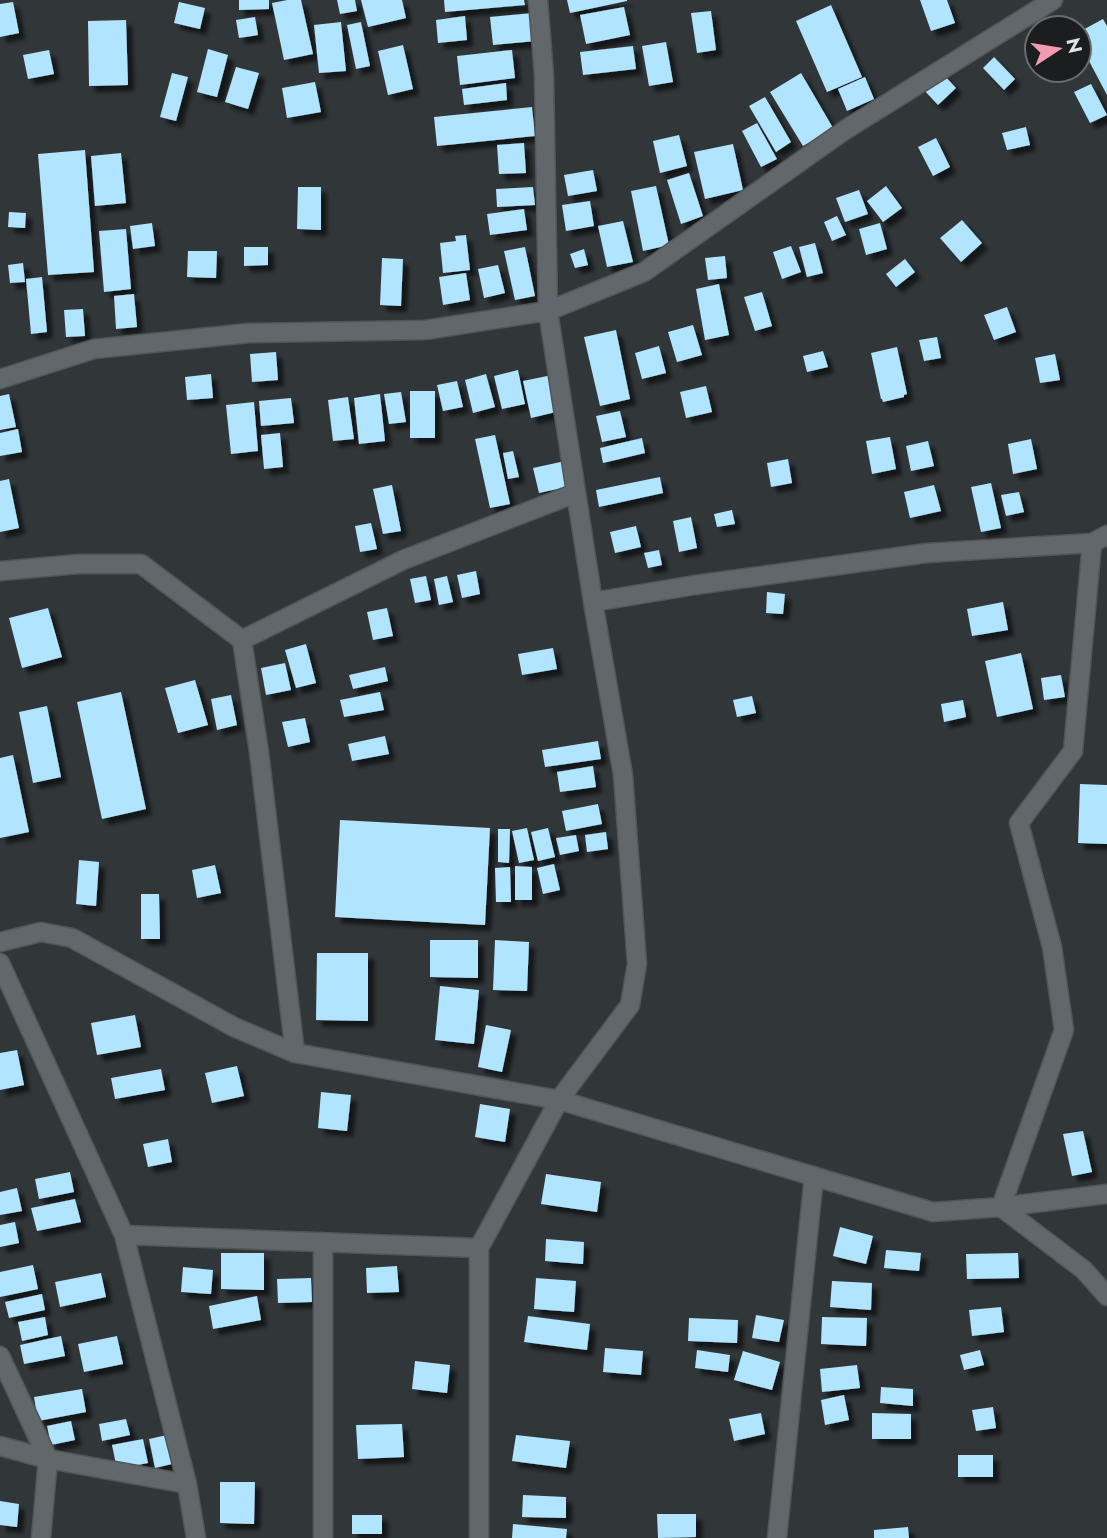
<svg xmlns="http://www.w3.org/2000/svg" width="1107" height="1538" font-family="Jost,sans-serif">
<style>
.building{fill:#b1e4fe;filter:url(#shadow)}
.lines{fill:none;stroke-linecap:round;stroke-linejoin:round}
.minor-casing{stroke:#515557;stroke-width:21}
.minor{stroke:#61676a;stroke-width:18}
</style>
<defs>
<filter id="shadow"><feDropShadow dx="6" dy="6" stdDeviation="2" flood-color="#0009"/></filter>
</defs>
<rect width="100%" height="100%" fill="#313639"/>
<path class="building" d="M239,0H269V9L239,10Z
M287,0H301L313,54L284,60L272,3Z
M337,0H355L357,11L340,14Z
M361,0H402L406,18L368,27Z
M444,0H524L525,5L445,12Z
M567,0H627V1L570,13Z
M920,0H947L955,23L931,31Z
M13,2L19,33L0,37V4Z
M179,2L205,8L200,29L174,23Z
M831,5L862,77L827,92L796,21Z
M624,7L630,35L586,44L580,15Z
M711,11L716,50L697,53L691,13Z
M533,13L536,41L493,45L490,17Z
M465,16L467,40L438,43L436,20Z
M255,17L258,35L239,38L236,20Z
M1103,19L1107,26V95L1079,42V32Z
M126,20L128,85L89,86L88,21Z
M341,22L346,71L319,73L314,25Z
M361,22L370,66L356,69L347,25Z
M666,42L673,82L649,86L642,46Z
M403,45L413,89L388,95L378,51Z
M633,46L636,69L583,75L580,52Z
M208,49L228,55L217,97L197,92Z
M49,50L54,74L28,79L23,55Z
M512,50L515,78L460,85L457,56Z
M994,57L1015,79L1004,90L983,68Z
M236,67L259,73L248,109L225,102Z
M941,72L956,88L938,105L923,89Z
M172,73L188,77L176,121L160,117Z
M801,73L833,128L803,146L770,92Z
M865,77L874,99L847,111L838,89Z
M315,82L321,112L287,118L282,88Z
M506,83L507,100L464,105L462,89Z
M1091,84L1107,115L1090,123L1074,92Z
M765,97L791,142L776,152L749,106Z
M532,107L535,136L437,146L434,117Z
M757,123L777,159L761,167L742,131Z
M1026,127L1030,145L1007,150L1002,133Z
M679,135L687,166L660,173L653,141Z
M936,138L950,167L933,176L918,147Z
M524,143L526,173L499,174L497,145Z
M733,144L743,190L705,199L694,152Z
M85,150L94,272L48,275L38,154Z
M121,153L126,203L95,206L91,156Z
M593,170L597,191L568,196L564,175Z
M689,173L703,216L681,224L667,180Z
M656,186L669,245L643,251L631,191Z
M886,186L902,208L883,222L867,201Z
M298,187H321V230L297,229Z
M533,187L535,205L497,207L496,189Z
M859,190L868,214L845,222L836,198Z
M590,201L594,226L566,231L562,205Z
M524,209L527,230L490,235L487,214Z
M9,212L26,213L25,228L8,227Z
M837,216L846,235L832,241L824,222Z
M962,220L982,243L961,262L940,238Z
M623,221L633,262L607,267L598,226Z
M152,223L155,246L133,249L130,226Z
M880,223L887,249L866,255L859,229Z
M126,229L131,289L104,292L99,231Z
M466,235L470,270L443,273L440,243L456,241L455,236Z
M815,243L823,273L807,277L799,247Z
M791,246L801,272L782,279L773,252Z
M244,247H268V265L244,266Z
M525,247L535,296L515,300L504,251Z
M584,249L588,265L575,268L570,254Z
M188,251H217L216,278L187,277Z
M725,256L727,278L708,280L705,258Z
M382,258L403,259L401,306L380,305Z
M905,259L915,272L896,287L886,274Z
M23,263L25,282L10,283L8,265Z
M498,265L505,293L484,298L478,269Z
M466,273L470,300L443,305L439,277Z
M42,277L47,332L31,334L26,279Z
M719,284L729,335L705,340L696,289Z
M762,292L772,326L755,331L744,297Z
M134,294L137,327L116,329L114,296Z
M1007,307L1016,332L994,340L984,315Z
M83,309L85,336L66,337L64,310Z
M693,325L702,355L677,362L668,332Z
M616,330L630,399L600,406L584,337Z
M937,337L941,358L924,361L919,340Z
M659,346L666,373L642,379L635,353Z
M897,347L907,394L904,395V397L883,402L882,399H881L871,353Z
M823,351L828,367L807,372L803,356Z
M276,352L278,380L252,382L250,354Z
M1055,354L1060,380L1040,383L1035,358Z
M518,370L525,404L502,409L494,376Z
M211,374L213,398L187,400L185,377Z
M486,374L495,407L473,413L465,380Z
M552,375L560,411L531,418L523,381Z
M457,381L463,407L443,411L437,385Z
M706,386L712,412L686,418L680,392Z
M410,391H435V438H410Z
M401,392L406,422L389,424L384,394Z
M9,394L16,427L0,430V396Z
M380,394L385,441L359,444L354,398Z
M348,397L354,439L333,441L328,400Z
M291,398L294,423L261,426L259,401Z
M254,402L258,451L231,454L226,405Z
M620,411L626,437L602,442L596,416Z
M18,429L22,452L0,456V433Z
M280,433L283,467L264,469L261,435Z
M495,435L510,504L490,508L475,439Z
M890,437L896,469L872,474L866,441Z
M642,438L645,453L603,463L600,448Z
M1031,439L1037,469L1013,474L1008,444Z
M928,441L934,466L911,471L906,446Z
M513,451L519,477L508,479L503,453Z
M788,459L792,483L771,487L767,463Z
M565,461L571,486L539,493L533,468Z
M660,477L663,493L599,507L596,490Z
M9,479L19,528L0,532V481Z
M991,483L1001,528L981,532L971,487Z
M392,485L401,531L383,534L373,489Z
M934,485L941,511L910,518L904,492Z
M1019,492L1024,512L1006,516L1001,495Z
M732,510L735,524L717,527L714,514Z
M691,517L697,548L679,552L673,521Z
M371,523L377,549L360,552L355,526Z
M636,526L641,547L615,553L610,532Z
M659,550L662,565L648,568L644,553Z
M476,571L480,594L462,598L457,575Z
M426,576L431,600L415,603L410,579Z
M447,576L453,602L439,605L434,579Z
M767,592L785,594L783,614L766,613Z
M1003,602L1008,630L972,636L967,609Z
M48,608L62,657L22,668L9,618Z
M387,608L393,636L373,640L367,612Z
M306,644L316,683L296,688L285,650Z
M553,648L557,669L522,675L518,654Z
M1021,653L1033,709L997,717L985,661Z
M285,663L291,690L266,695L261,668Z
M385,667L388,681L353,689L349,675Z
M1061,675L1065,697L1044,700L1041,678Z
M195,680L208,725L178,733L165,688Z
M121,692L146,809L102,819L77,702Z
M380,692L384,710L344,717L340,700Z
M231,695L237,725L217,730L211,699Z
M752,696L756,713L737,717L733,700Z
M963,700L966,717L944,722L941,704Z
M47,706L61,777L33,783L19,712Z
M305,718L310,742L288,747L282,722Z
M385,736L389,754L352,761L348,744Z
M598,741L601,759L545,767L542,750Z
M13,755L29,832L0,838V758Z
M593,766L596,787L560,792L557,772Z
M1080,784L1107,785V844L1078,843Z
M598,804L602,824L566,831L562,811Z
M340,820L490,828L485,925L335,917Z
M527,828L534,860L519,863L512,831Z
M548,828L555,857L538,861L531,832Z
M498,829H510L509,863L498,862Z
M606,832L608,849L587,852L585,835Z
M576,835L579,851L560,855L556,838Z
M79,860L99,862L96,906L76,904Z
M554,864L560,890L543,894L537,868Z
M215,865L221,893L197,898L192,870Z
M515,866L532,867V900H515Z
M510,867L511,902H496L495,868Z
M141,894H159L160,939H141Z
M430,940H478V978L430,977Z
M495,940L529,942L527,991L493,990Z
M317,953H368V1021L316,1020Z
M440,986L479,990L474,1044L435,1040Z
M135,1015L141,1047L97,1055L91,1023Z
M486,1025L511,1030L502,1072L478,1067Z
M17,1050L24,1085L0,1090V1053Z
M237,1066L244,1096L212,1103L205,1073Z
M161,1069L165,1090L115,1099L111,1078Z
M321,1092L351,1095L347,1131L318,1128Z
M480,1104L510,1109L505,1142L475,1137Z
M1083,1131L1092,1172L1072,1176L1063,1134Z
M168,1139L172,1162L148,1167L143,1144Z
M70,1172L74,1192L39,1199L35,1179Z
M546,1174L601,1182L597,1212L541,1204Z
M17,1188L22,1211L0,1215V1192Z
M75,1199L81,1222L37,1231L31,1208Z
M15,1222L19,1243L0,1247V1225Z
M840,1227L873,1236L866,1264L833,1256Z
M546,1239L584,1242L583,1264L545,1261Z
M886,1250L921,1253L919,1271L884,1268Z
M221,1253H264V1290L221,1289Z
M1018,1253L1019,1278L967,1279L966,1254Z
M33,1265L38,1289L0,1297V1272Z
M397,1266L399,1292L367,1293L366,1268Z
M183,1267L213,1270L211,1294L181,1292Z
M101,1273L106,1297L60,1307L55,1282Z
M311,1278L312,1302L278,1303L277,1279Z
M536,1278L576,1281L574,1312L534,1309Z
M832,1281L872,1283L871,1310L830,1307Z
M42,1294L45,1310L9,1318L5,1302Z
M257,1296L261,1320L213,1329L209,1306Z
M1001,1307L1004,1332L972,1336L969,1310Z
M756,1315L784,1320L779,1342L752,1338Z
M528,1316L590,1324L587,1350L524,1342Z
M45,1317L48,1335L22,1341L18,1322Z
M822,1317L867,1318L866,1346L821,1344Z
M689,1318L738,1320L737,1343L688,1341Z
M61,1336L65,1356L24,1364L20,1345Z
M117,1336L123,1364L84,1372L78,1344Z
M605,1348L643,1351L641,1375L603,1372Z
M697,1350L730,1355L728,1372L695,1368Z
M980,1350L984,1365L964,1370L960,1355Z
M743,1351L780,1362L772,1390L734,1380Z
M415,1361L450,1365L447,1393L412,1389Z
M857,1365L860,1388L822,1392L820,1369Z
M881,1387L913,1389V1406L880,1403Z
M82,1389L86,1412L38,1421L34,1397Z
M844,1395L849,1420L825,1425L821,1400Z
M993,1407L996,1428L976,1431L972,1410Z
M761,1413L765,1434L734,1441L729,1419Z
M872,1413L911,1414V1439H872Z
M126,1419L130,1435L102,1441L99,1424Z
M71,1421L75,1440L51,1445L47,1426Z
M402,1424L404,1457L358,1459L356,1425Z
M167,1435L172,1464L155,1468L149,1439Z
M516,1435L570,1441L566,1468L512,1461Z
M143,1439L148,1463L117,1469L112,1445Z
M958,1455H993V1477H958Z
M220,1482H255L254,1524L220,1523Z
M523,1495L566,1497V1518L522,1517Z
M0,1501L19,1504L17,1527L0,1525Z
M657,1514H696V1537L658,1538Z
M352,1515H382V1534H352Z
M513,1524L567,1529L566,1538H512Z
M908,1527L909,1538H874V1530Z"/>
<g class="lines">
<defs>
<path id="minor" d="M0,379L94,349L249,333L425,330L548,311L644,272L845,130L1053,0
M1092,543L1073,751L1019,823L1052,947L1064,1030L1001,1207L1084,1270L1107,1296
M0,571L78,564H141L242,640
M593,602L695,585L927,553L1092,543L1107,535
M0,942L41,932L72,938L234,1027L295,1053L559,1100L933,1212L1001,1207L1107,1194
M0,963L124,1235L187,1484L196,1538
M295,1053L259,752L242,640L403,560L576,493
M124,1235L479,1248
M0,1356L48,1459L41,1538
M0,1446L48,1459L187,1484
M323,1538V1242
M479,1538V1248L559,1100L630,1005L637,964L623,775L593,602L548,311L544,75L538,0
M777,1538L814,1176"/>
</defs>
<use href="#minor" class="minor-casing"/>
<use href="#minor" class="minor"/>
</g>
<g transform="translate(1058 49) rotate(78)"><circle r="33" fill="#1b1d1f" stroke="#6a6d6f" stroke-width="2"/>
<path d="M0-5L12 26L0 18L-12 26Z" fill="#f29aaf"/>
<text y="-10" font-size="19" font-weight="bold" text-anchor="middle" fill="#e1e4e6">N</text>
</g>
</svg>
